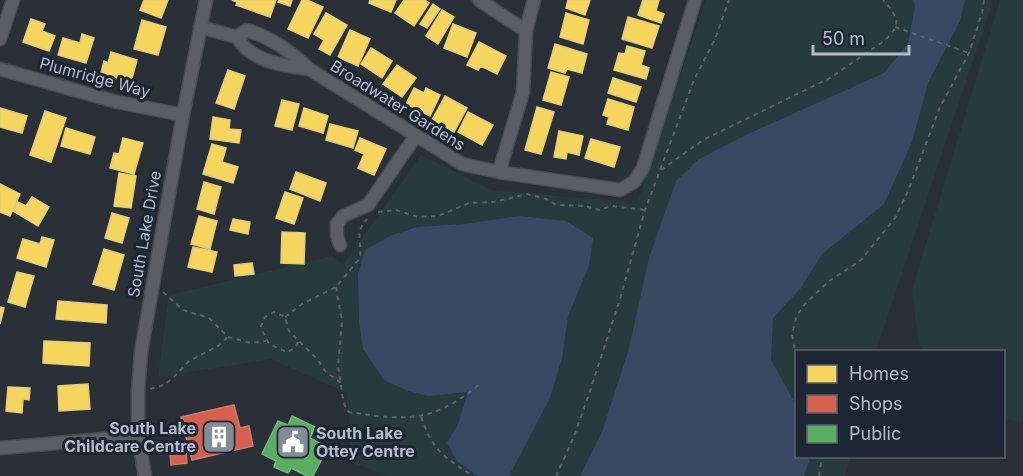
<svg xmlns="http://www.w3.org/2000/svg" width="1023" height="476" font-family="Inter,sans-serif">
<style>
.green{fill:#273a3e}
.water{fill:#384963}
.homes{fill:#f6d55c;stroke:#e2ce7d;stroke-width:1.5}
.shops{fill:#d6604d;stroke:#cc7c72;stroke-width:1.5}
.public{fill:#5aae61;stroke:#75b280;stroke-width:1.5}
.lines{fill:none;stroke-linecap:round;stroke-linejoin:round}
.street-casing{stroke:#484c53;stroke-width:15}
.path{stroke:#5d636a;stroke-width:2;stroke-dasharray:4.5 4.5;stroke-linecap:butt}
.street{stroke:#5a5e66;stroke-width:12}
.labels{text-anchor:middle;stroke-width:6;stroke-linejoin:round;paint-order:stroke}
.street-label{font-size:16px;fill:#b4bcc9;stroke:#1d2633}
.poi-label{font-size:16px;font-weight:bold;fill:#b4bcc9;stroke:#1d2633;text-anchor:end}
</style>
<rect width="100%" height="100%" fill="#2a3038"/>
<path class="green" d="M706,0H993L876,351L796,352V456L850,457L845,476H390L352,463L347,393L271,359L158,377L169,295L332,256L343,265L421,155L491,190L637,203Z
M1000,0H1023V422L1004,419V352L926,351L919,345L912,290Z"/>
<path class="water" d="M913,0H965L960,21L928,83L912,142L884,204L822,254L801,288L773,318L771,360L796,405V456L808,457L809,461L804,476H580L602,432L628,352L649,258L676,181L699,159L750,133L884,73L908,43L915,6Z
M519,216L566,221L593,238L589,266L568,316L562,358L550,398L509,476H478L457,461L447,443L458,424L468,392L428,396L408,391L384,380L363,349L359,322L358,274L365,250L390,236L417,227L465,224Z"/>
<path class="homes" d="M144,0H168L161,18L140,10Z
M232,0H276L270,17L236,5L237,2Z
M279,0H292L290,6L278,2Z
M302,0H307L323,7L308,38L288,29Z
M370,0H396L391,12L369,3Z
M404,0H425L429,3L414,26L395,13Z
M568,0H590L585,15L566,8Z
M643,0H659L656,11L664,14L661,23L638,15Z
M433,4L440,9L427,28L420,24Z
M442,10L454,17L438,44L426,36Z
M326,13L347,25L330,55L319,49L324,40L314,34Z
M566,13L589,20L583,44L560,37Z
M628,17L659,26L652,48L622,39Z
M31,19L45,24L42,31L55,36L49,51L23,42Z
M142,20L166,27L158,55L134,49Z
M453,24L476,33L467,57L444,48Z
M350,30L370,39L358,66L338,57Z
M82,34L94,38L86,63L58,55L63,38L80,43Z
M479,42L506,56L497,74L481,66L478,70L467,65Z
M555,44L587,54L582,73L567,69L565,73L548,68Z
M627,46L645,51L641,65L649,68L646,79L614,70L619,53L625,54Z
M371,48L392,61L382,78L361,64Z
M111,52L137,60L131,82L101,73L104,61L108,63Z
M397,65L416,78L402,97L383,84Z
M228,70L245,76L234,109L216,103Z
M551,72L569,77L561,105L543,100Z
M613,78L641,87L636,102L608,93Z
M414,88L424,93L426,88L440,95L430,116L406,104Z
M445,96L467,108L454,132L432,120Z
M608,99L634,107L628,130L607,124L609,117L603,115Z
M282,100L299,104L292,130L275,126Z
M537,107L554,112L541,154L525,150Z
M0,108L27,116L22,133L0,127Z
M304,108L328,116L323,133L299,126Z
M45,111L66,118L51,162L30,155Z
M468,112L493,125L482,145L458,132Z
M213,117L230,120L229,129L241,130L239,143L210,139Z
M330,124L358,131L353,148L326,140Z
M66,128L95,137L90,154L61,146Z
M559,131L583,136L579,155L567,152L566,159L554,157Z
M123,138L143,143L134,174L110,168L114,153L119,154Z
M360,138L386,149L374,175L358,168L364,154L355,150Z
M591,139L620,147L614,167L585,158Z
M212,144L226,148L222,162L238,167L233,183L203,174Z
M296,172L326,183L320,201L290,189Z
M119,173L136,176L131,208L114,206Z
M204,182L221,187L214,214L197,209Z
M0,184L20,194L10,216L0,212Z
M285,192L303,198L294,224L276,218Z
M32,197L49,207L38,226L13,211L18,202L26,206Z
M112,213L129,218L122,243L105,238Z
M199,216L217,221L210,249L191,244Z
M233,219L250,222L248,234L230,230Z
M282,232L305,233L304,264L281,263Z
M42,237L54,240L46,267L17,258L23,239L40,244Z
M193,247L217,252L212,272L188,267Z
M104,249L124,255L114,290L93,284Z
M252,263L254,274L235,276L234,265Z
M17,272L34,276L25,307L8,302Z
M58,301L107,305L106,323L56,319Z
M0,307L4,308L0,324Z
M44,341L90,343L89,366L43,363Z
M88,384L90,409L59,411L58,386Z
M8,387L30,388L29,400L23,399L22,413L6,411Z"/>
<path class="shops" d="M234,405L240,428L249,426L253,446L192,460L181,417Z
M186,451L187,463L171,465L170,452Z"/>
<path class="public" d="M292,416L315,427L310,438L328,447L313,476H307L291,468L288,473L274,467L276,461L262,454L278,421L288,425Z"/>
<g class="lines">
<defs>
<path id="street" d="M479,0L526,31
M200,27L237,37L247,30C272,38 290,51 309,69L462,164L499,172L620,190L634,182L643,168L695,0
M237,37C250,61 283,66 309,69
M0,39L13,0
M0,69L117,102L183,115
M499,172L523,92L526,31L534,0
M340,245L337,236V224L343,216L368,205L415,137
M0,448L138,436
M145,476L138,436V392L141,352L183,115L206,0"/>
</defs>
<use href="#street" class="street-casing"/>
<path class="path" d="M895,27L969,53
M661,170L703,140L830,78L884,41C903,24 898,17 883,0
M378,212L396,210L418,217L438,216L469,203L494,202L527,194L546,199L557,205L585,206L599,210L612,206L645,210
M336,287L342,321L338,366L343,399L346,409L349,412C389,418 422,424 458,400C466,395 474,390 480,383
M163,292L183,310L209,318L228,337L251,343L266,341
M285,317L302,304L336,287L360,258C362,241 354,233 367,219
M298,342L295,348L287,352L269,344L262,330L261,326L265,317L274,312L285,317L289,331L317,359L326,372L341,383
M796,357L792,334L797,315L805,304L829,281L860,261L895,218L908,191L940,107L969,53L982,13L984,0
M150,389L164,385L174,377L189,361L218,346L228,337
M421,417C433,451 444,457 473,476
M556,476L573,439L588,397L620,299L645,210L694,80L715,39L729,0
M819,476L822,456"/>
<use href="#street" class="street"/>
</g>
<defs>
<symbol id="building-square" viewBox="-11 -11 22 22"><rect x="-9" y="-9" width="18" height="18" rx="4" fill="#848b96" stroke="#1d2633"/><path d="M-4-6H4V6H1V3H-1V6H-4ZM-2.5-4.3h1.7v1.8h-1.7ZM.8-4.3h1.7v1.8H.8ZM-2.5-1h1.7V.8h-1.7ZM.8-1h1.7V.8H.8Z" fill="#fff"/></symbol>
<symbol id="civic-square" viewBox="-11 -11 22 22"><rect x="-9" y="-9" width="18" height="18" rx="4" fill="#848b96" stroke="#1d2633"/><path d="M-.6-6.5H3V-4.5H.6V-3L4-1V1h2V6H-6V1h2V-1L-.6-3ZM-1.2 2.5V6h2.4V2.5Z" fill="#fff"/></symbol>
</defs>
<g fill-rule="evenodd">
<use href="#building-square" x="200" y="418" width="38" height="38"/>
<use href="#civic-square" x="274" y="423" width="38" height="38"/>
</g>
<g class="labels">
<g class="street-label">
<text transform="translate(95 77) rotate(15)" y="6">Plumridge Way</text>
<text transform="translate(398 105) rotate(32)" y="6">Broadwater Gardens</text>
<text transform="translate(144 234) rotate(-80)" y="6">South Lake Drive</text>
</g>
<g class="poi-label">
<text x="196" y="434">South Lake<tspan x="196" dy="18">Childcare Centre</tspan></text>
<text x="316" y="439" text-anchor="start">South Lake<tspan x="316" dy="18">Ottey Centre</tspan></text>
</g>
</g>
<rect x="795" y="350" width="210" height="108" fill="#1d2633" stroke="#59626f" stroke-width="1.5"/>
<rect x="807" y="365" width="30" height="18" fill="#f6d55c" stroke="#59626f" stroke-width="1.5"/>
<text x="849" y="380" font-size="18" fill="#b4bcc9">Homes</text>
<rect x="807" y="395" width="30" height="18" fill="#d6604d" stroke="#59626f" stroke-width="1.5"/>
<text x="849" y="410" font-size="18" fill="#b4bcc9">Shops</text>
<rect x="807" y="425" width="30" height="18" fill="#5aae61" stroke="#59626f" stroke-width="1.5"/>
<text x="849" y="440" font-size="18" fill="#b4bcc9">Public</text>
<path d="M813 45v9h96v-9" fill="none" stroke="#b4bcc9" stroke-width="3"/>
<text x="822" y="45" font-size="18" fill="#b4bcc9" stroke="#1d2633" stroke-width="4.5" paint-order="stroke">50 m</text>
</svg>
